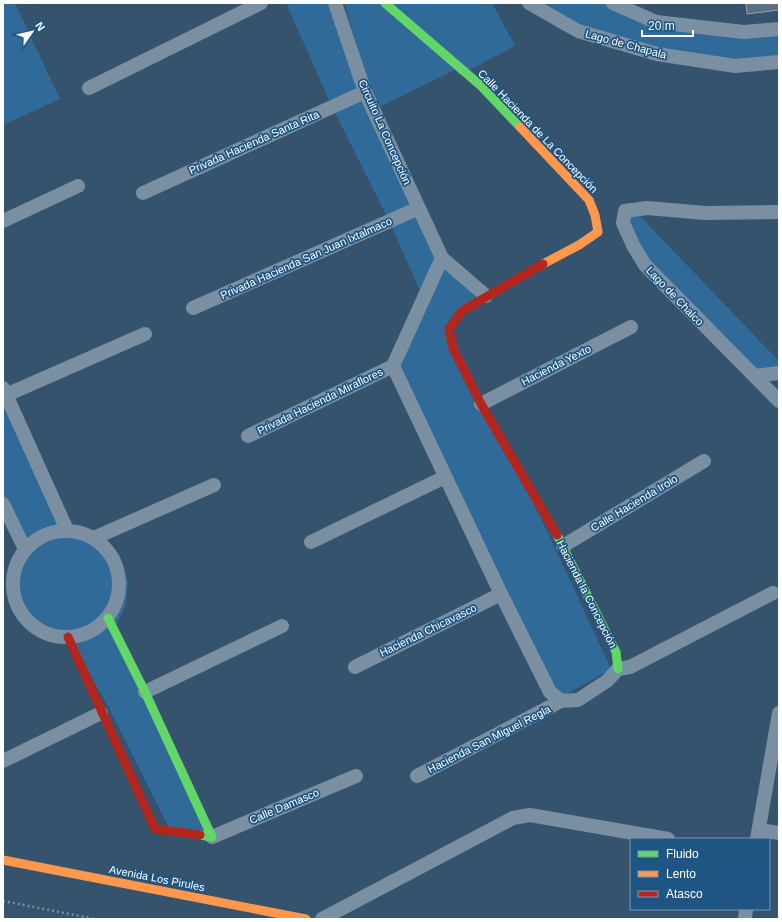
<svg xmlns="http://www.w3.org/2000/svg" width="782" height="922" font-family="Arial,sans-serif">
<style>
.green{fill:#2f6a98}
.building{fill:#597083;stroke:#8fa1b0}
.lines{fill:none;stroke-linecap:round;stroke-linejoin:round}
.path{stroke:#7b8fa2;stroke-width:2.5;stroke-dasharray:2 3;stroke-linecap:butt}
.street{stroke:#7b8fa2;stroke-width:14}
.fast{stroke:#63d668;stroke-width:9}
.slow{stroke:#ff974d;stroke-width:9}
.jam{stroke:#b3261e;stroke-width:9}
.labels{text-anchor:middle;stroke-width:3.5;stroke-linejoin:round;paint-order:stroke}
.street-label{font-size:11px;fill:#fff;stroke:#1e5583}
</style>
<rect width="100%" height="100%" fill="#35536c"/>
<path class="green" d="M3,3H15L60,99L3,125Z
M286,3H334L441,255L476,298L448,326L550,537L611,669L560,698L395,365L425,302L389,221L332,107Z
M344,3H492L515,46L460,75L455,70L377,108L370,90Z
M523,3H607L698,27L779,24V58L727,62L619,43Z
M634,210L779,361V373L754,376L645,265L625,211Z
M3,390L73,533L101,542L119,558L128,581L126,605L116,625L207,833L169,828L112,714L74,646C67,644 56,644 50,640C25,628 10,597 20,570C22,564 26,559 29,553L3,501Z"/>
<path class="building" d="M746,3H779V10L747,14Z"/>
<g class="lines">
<path class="path" d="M3,901L95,919"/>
<path class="street" d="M335,3L365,92L442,258L486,296
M529,3L578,31L657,54L735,66L779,62
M613,3L656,22L744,32L779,29
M89,88L261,3
M143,193L365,92
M779,212L705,213L647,208L625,211L623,223L634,247L645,265L779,401
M3,221L78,186
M442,258L393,366L501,594L550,692L561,701L578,700L607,681L618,669L630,667L773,593
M193,308L419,208
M754,376L779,373
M3,388L67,530
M6,395L145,334
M481,404L631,327
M248,436L393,366
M3,504L25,549
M13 584a53 53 0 1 1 106 0a53 53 0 1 1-106 0Z
M94,538L214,485
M311,542L445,477
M563,546L704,461
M355,667L501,594
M145,692L282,626
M3,761L101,713
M417,776L561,701
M760,830L779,833
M212,837L356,776
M757,839L779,713
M322,919L513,818L530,815L668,839
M745,919L746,909"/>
<path class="fast" d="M385,3L480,85L520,127
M557,535L616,652L618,669
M108,618L145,692L212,837L200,835"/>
<path class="slow" d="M520,127L589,200L595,215L598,232L579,245L543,264
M3,860L306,919"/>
<path class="jam" d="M543,264L462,311L449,329L453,348L481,404L557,535
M68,637L155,829L200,835"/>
</g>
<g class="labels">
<g class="street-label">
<text transform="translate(626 44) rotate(15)" y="4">Lago de Chapala</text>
<text transform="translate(538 131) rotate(46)" y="4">Calle Hacienda de La Concepción</text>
<text transform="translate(385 132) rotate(66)" y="4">Circuito La Concepción</text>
<text transform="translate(254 142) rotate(-24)" y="4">Privada Hacienda Santa Rita</text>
<text transform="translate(306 258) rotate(-24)" y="4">Privada Hacienda San Juan Ixtalmaco</text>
<text transform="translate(675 296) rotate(46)" y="4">Lago de Chalco</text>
<text transform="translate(556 365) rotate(-27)" y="4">Hacienda Yexto</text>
<text transform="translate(320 401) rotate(-26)" y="4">Privada Hacienda Miraflores</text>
<text transform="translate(634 503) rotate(-31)" y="4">Calle Hacienda Irolo</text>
<text transform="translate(587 594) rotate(63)" y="4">Hacienda la Concepción</text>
<text transform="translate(428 630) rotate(-26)" y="4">Hacienda Chicavasco</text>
<text transform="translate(489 739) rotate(-27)" y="4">Hacienda San Miguel Regla</text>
<text transform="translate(284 806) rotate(-23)" y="4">Calle Damasco</text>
<text transform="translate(157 878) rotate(11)" y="4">Avenida Los Pirules</text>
</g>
</g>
<rect width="782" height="922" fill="none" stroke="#ffffff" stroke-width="8"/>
<rect x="630" y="838" width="140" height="72" fill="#1e5583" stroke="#7899b5"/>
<rect x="638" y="851" width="20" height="6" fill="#63d668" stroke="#7899b5"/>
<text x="666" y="858" font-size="12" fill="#ffffff">Fluido</text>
<rect x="638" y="871" width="20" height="6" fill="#ff974d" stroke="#7899b5"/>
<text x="666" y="878" font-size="12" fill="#ffffff">Lento</text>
<rect x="638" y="891" width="20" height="6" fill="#b3261e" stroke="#7899b5"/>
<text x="666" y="898" font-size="12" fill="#ffffff">Atasco</text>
<g transform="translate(32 32) rotate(56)" stroke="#1e5583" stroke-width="3" paint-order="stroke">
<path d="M0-3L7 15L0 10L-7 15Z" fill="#ffffff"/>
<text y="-6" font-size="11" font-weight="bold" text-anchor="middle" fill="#ffffff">N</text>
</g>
<path d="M642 30v6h51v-6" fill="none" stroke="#ffffff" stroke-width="2"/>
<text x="648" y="30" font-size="12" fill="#ffffff" stroke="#1e5583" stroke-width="3" paint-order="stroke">20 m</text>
</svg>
